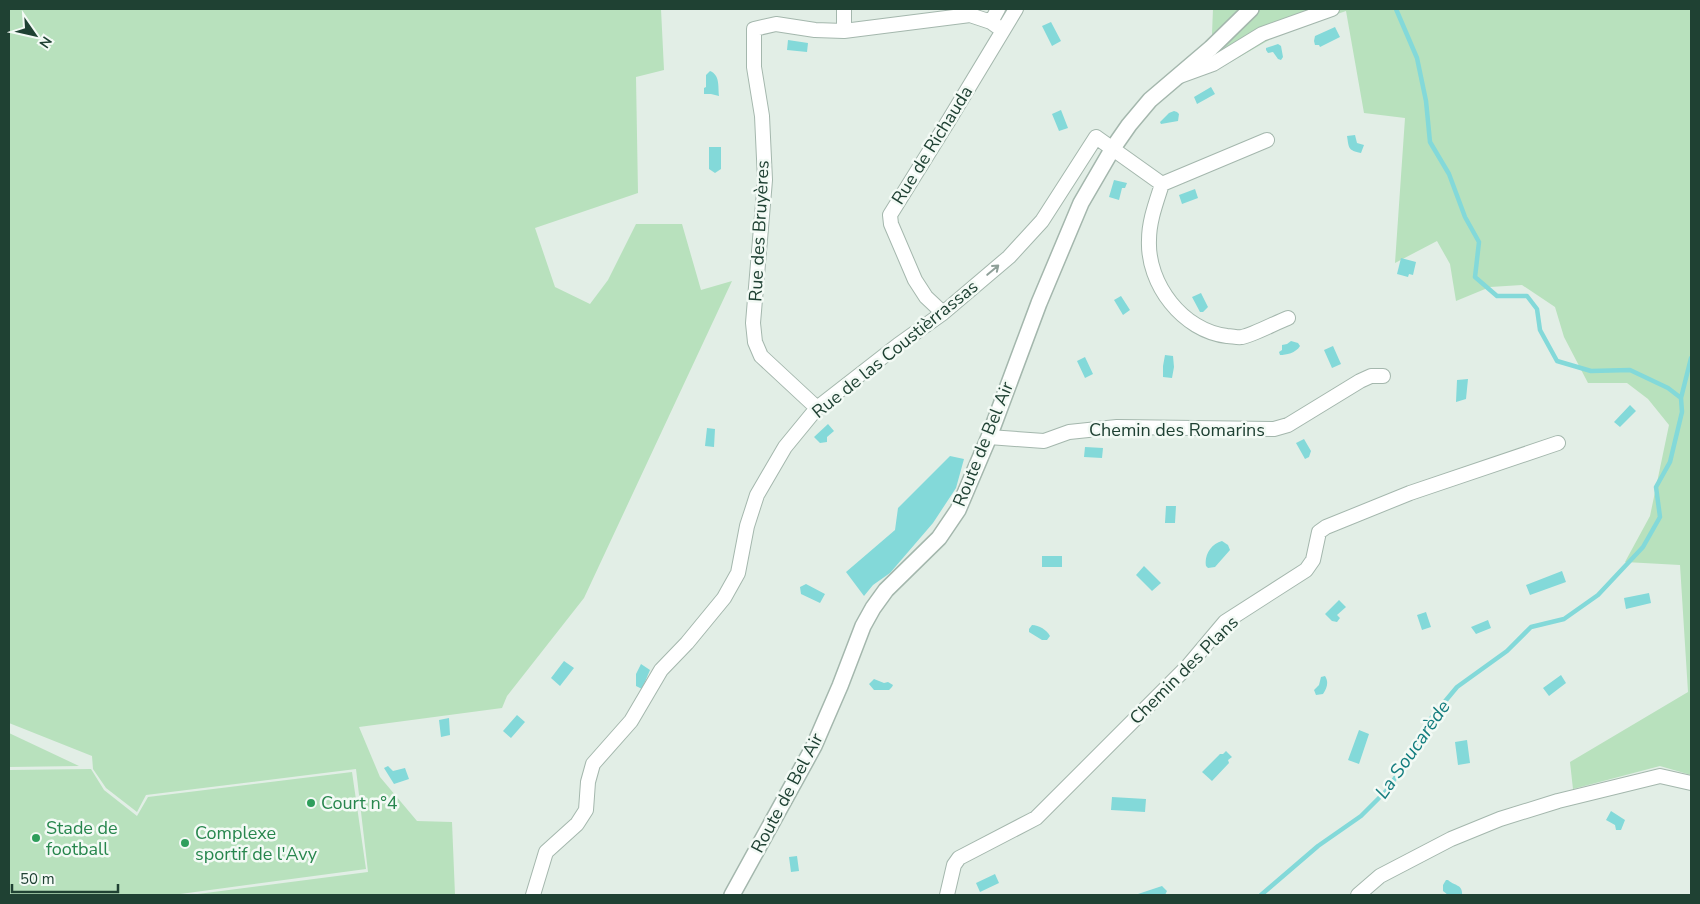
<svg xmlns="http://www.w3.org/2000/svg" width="1700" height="904" font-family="'Nunito Sans',sans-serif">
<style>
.green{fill:#b8e1bd}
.water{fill:#83d9d9}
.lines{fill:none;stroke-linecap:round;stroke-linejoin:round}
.stream{stroke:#83d9d9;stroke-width:4.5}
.minor-casing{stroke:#a4b7ad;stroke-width:16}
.tertiary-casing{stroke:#a4b7ad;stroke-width:18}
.minor{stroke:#fff;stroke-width:14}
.tertiary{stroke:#fff;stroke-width:15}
.oneway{stroke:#8fa099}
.leisure-dot{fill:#2e9e5b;stroke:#f3faf5;stroke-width:2}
.labels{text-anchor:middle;stroke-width:5;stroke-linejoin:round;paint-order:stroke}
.street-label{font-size:18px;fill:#1f4133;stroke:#f3faf5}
.leisure-label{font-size:18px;fill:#27864d;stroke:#f3faf5;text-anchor:start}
.water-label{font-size:19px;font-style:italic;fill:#127c7e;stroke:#f3faf5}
</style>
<rect width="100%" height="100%" fill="#e2eee6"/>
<path class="green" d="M9,9H661L664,70L636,77L638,193L535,228L555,287L590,304L608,280L636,224H682L701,290L732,281L584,598L507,696L502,708L359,727L380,777L417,821L452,822L455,895H190L368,872L356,769L146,795L137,812L106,788L93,769L92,756L9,723Z
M1213,9H1691V775L1660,766L1573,789L1570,762L1688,692L1680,565L1625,562L1650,516L1669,425L1648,399L1627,383H1588L1564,337L1555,307L1522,285L1490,287L1456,301L1450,264L1437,241L1395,263L1405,118L1364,113L1346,11L1281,33L1224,66L1212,34Z
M9,733L79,766L9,767Z
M91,769L104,790L137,816L148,797L352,772L366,869L173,895H9V770Z"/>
<path class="water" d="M1051,22L1061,41L1052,46L1042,26Z
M1335,27L1340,37L1320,47L1319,45H1315L1314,41L1315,36Z
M788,40L808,43L807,52L787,50Z
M1278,44L1281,46L1283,57L1281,60L1278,59L1273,52L1268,53L1266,50V48Z
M710,71C720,75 718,86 719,96L711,94H704V88L706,87V75Z
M1211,87L1215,94L1197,104L1194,97Z
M1061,110L1068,128L1059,131L1052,114Z
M1174,111L1177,112L1179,114L1178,121L1161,124L1160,122L1169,113Z
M1355,135L1357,143L1364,145L1361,153C1348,150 1349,149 1347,136Z
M709,147H721V169L715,173L709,169Z
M1114,180L1127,183L1125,188H1122L1119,200L1109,197Z
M1195,189L1198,198L1182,204L1179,195Z
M1401,258L1416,262L1413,275L1409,274L1408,277L1397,274Z
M1201,293L1208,307L1203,312H1200L1192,297Z
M1121,296L1130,310L1123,315L1114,300Z
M1291,341L1298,343L1300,346C1296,353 1286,355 1280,355L1279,352L1282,350V345L1287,344Z
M1333,346L1341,364L1332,368L1324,350Z
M1165,355L1173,356L1174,367L1172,378L1163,377V366Z
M1085,357L1093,374L1085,378L1077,361Z
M1468,379L1466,399L1456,402L1457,380Z
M1630,405L1636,411L1620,427L1614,422Z
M828,424L834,431L827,437V442L820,443L814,437Z
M707,428L715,429L714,447L705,446Z
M1304,439L1311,451L1309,457L1305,459L1296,443Z
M1085,447L1103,448L1102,458L1084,457Z
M950,456L964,459L956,488L933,523L890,573L873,585L864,596L846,572L895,530L898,508Z
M1166,506H1176L1175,523H1165Z
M1222,541L1228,545L1230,550L1215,567L1208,568L1206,566C1204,555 1211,544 1222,541Z
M1042,556H1062V567H1042Z
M1144,566L1161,583L1152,591L1136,575Z
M1562,571L1566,582L1530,595L1526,585Z
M806,584L825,594L820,603L801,594L800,587Z
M1649,593L1651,603L1626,609L1624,598Z
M1339,600L1346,607L1337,615L1340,618L1337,622L1332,621L1325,614Z
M1426,612L1431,627L1422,630L1417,615Z
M1488,620L1491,628L1476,634L1471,627Z
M1032,625C1039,625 1047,630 1050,636L1047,640H1042L1029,632V629Z
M564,661L574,668L560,686L551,678Z
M641,664L650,670L642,689L636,686V674Z
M1561,675L1566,683L1549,696L1543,688Z
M1325,676C1329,682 1327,688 1323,694L1316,695L1314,690L1319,685L1321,677Z
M874,679L884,683L888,682L893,685L892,687L889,690H874L869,684Z
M517,715L525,722L511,738L503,731Z
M449,718L450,735L441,737L439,720Z
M1359,730L1369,734L1359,764L1348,760Z
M1467,740L1470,763L1458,765L1455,742Z
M1226,751L1232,757L1228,760L1229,763L1212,781L1202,772L1220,754H1223Z
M388,766L393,771L405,768L409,779L394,784L384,768Z
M1112,797L1146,799L1145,812L1111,810Z
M1611,811L1625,820L1621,830H1616L1615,825L1606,820Z
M797,856L799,871L791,872L789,857Z
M995,874L999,883L980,892L976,883Z
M1446,880H1448C1454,886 1463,884 1462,895H1448L1443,891V885Z
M1162,886L1167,891L1165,895L1138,894Z"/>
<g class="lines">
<path class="stream" d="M1681,398L1691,358
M1261,895L1318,846L1361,816L1389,788L1432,717L1457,687L1507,651L1531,627L1564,619L1598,595L1643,547L1660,517L1656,487L1670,462L1682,412L1681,398L1668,388L1630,370L1591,371L1557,361L1540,330L1537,309L1527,296H1497L1475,277L1479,242L1465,217L1449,174L1430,142L1426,101L1417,58L1396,9"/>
<defs>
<path id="minor" d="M844,9V31
M991,22L998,9
M1180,76L1213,64L1262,34L1332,9
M1162,184L1267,140
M943,313L926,297L915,280L891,224L890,215L949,120L1016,9
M817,408L761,356L755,342L753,323L765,180L762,116L754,67V29L776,24L815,30L844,31L970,15L991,22L1002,30
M989,437L1044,441L1069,432L1117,427L1274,429L1288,425L1360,381L1371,376H1383
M533,895L546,852L577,824L586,810L588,782L593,764L631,721L661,670L687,643L724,598L738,573L747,526L757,495L785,447L817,408L898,345L943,313L1009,257L1042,221L1096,137L1162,184C1156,203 1149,221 1149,240C1147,284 1183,331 1227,336C1232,336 1238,338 1242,337C1253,335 1277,322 1288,318
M947,895L954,865L959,858L1036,818L1188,666L1225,622L1306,570L1313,560L1319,532L1326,527L1410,493L1558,443
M1358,895L1380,876L1451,839L1500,819L1558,801L1660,776L1691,783"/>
<path id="tertiary" d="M732,895L814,746L840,686L863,626L873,608L886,590L939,538L958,510L989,437L1039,303L1081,203L1113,148L1129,125L1150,100L1211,48L1251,9"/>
</defs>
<use href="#minor" class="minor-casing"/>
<use href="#tertiary" class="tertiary-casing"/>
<use href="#minor" class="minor"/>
<use href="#tertiary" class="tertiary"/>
</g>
<defs><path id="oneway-shaft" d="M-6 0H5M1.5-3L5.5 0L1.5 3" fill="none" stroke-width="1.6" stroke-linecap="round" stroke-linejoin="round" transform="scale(1.25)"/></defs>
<use class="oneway" href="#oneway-shaft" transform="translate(993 270) rotate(-40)"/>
<g class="leisure-dot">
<circle cx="311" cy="803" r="5"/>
<circle cx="36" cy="838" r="5"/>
<circle cx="185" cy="843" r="5"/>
</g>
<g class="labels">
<g class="street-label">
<text transform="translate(932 145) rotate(-58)" y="6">Rue de Richauda</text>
<text transform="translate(759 231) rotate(-87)" y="6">Rue des Bruyères</text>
<text transform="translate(895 349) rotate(-39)" y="6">Rue de las Coustièrrassas</text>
<text x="1177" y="436">Chemin des Romarins</text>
<text transform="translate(983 444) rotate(-68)" y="6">Route de Bel Air</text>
<text transform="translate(1184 670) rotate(-45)" y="6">Chemin des Plans</text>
<text transform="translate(787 793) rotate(-62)" y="6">Route de Bel Air</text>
</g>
<g class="leisure-label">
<text x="321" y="809">Court n°4</text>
<text x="46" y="834">Stade de<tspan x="46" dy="21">football</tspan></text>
<text x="195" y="839">Complexe<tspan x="195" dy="21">sportif de l'Avy</tspan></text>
</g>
<g class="water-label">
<text transform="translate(1412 749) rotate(-55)" y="7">La Soucarède</text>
</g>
</g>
<rect width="1700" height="904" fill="none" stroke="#1f4133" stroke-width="20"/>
<g transform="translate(35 35) rotate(124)" stroke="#f3faf5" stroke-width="4" paint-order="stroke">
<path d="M0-4L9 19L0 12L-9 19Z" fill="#1f4133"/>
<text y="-8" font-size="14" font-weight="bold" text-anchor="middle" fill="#1f4133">N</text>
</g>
<path d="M12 884v8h106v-8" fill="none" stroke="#1f4133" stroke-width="2.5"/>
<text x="20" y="884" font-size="15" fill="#1f4133" stroke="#f3faf5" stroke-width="4" paint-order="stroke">50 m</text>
</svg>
